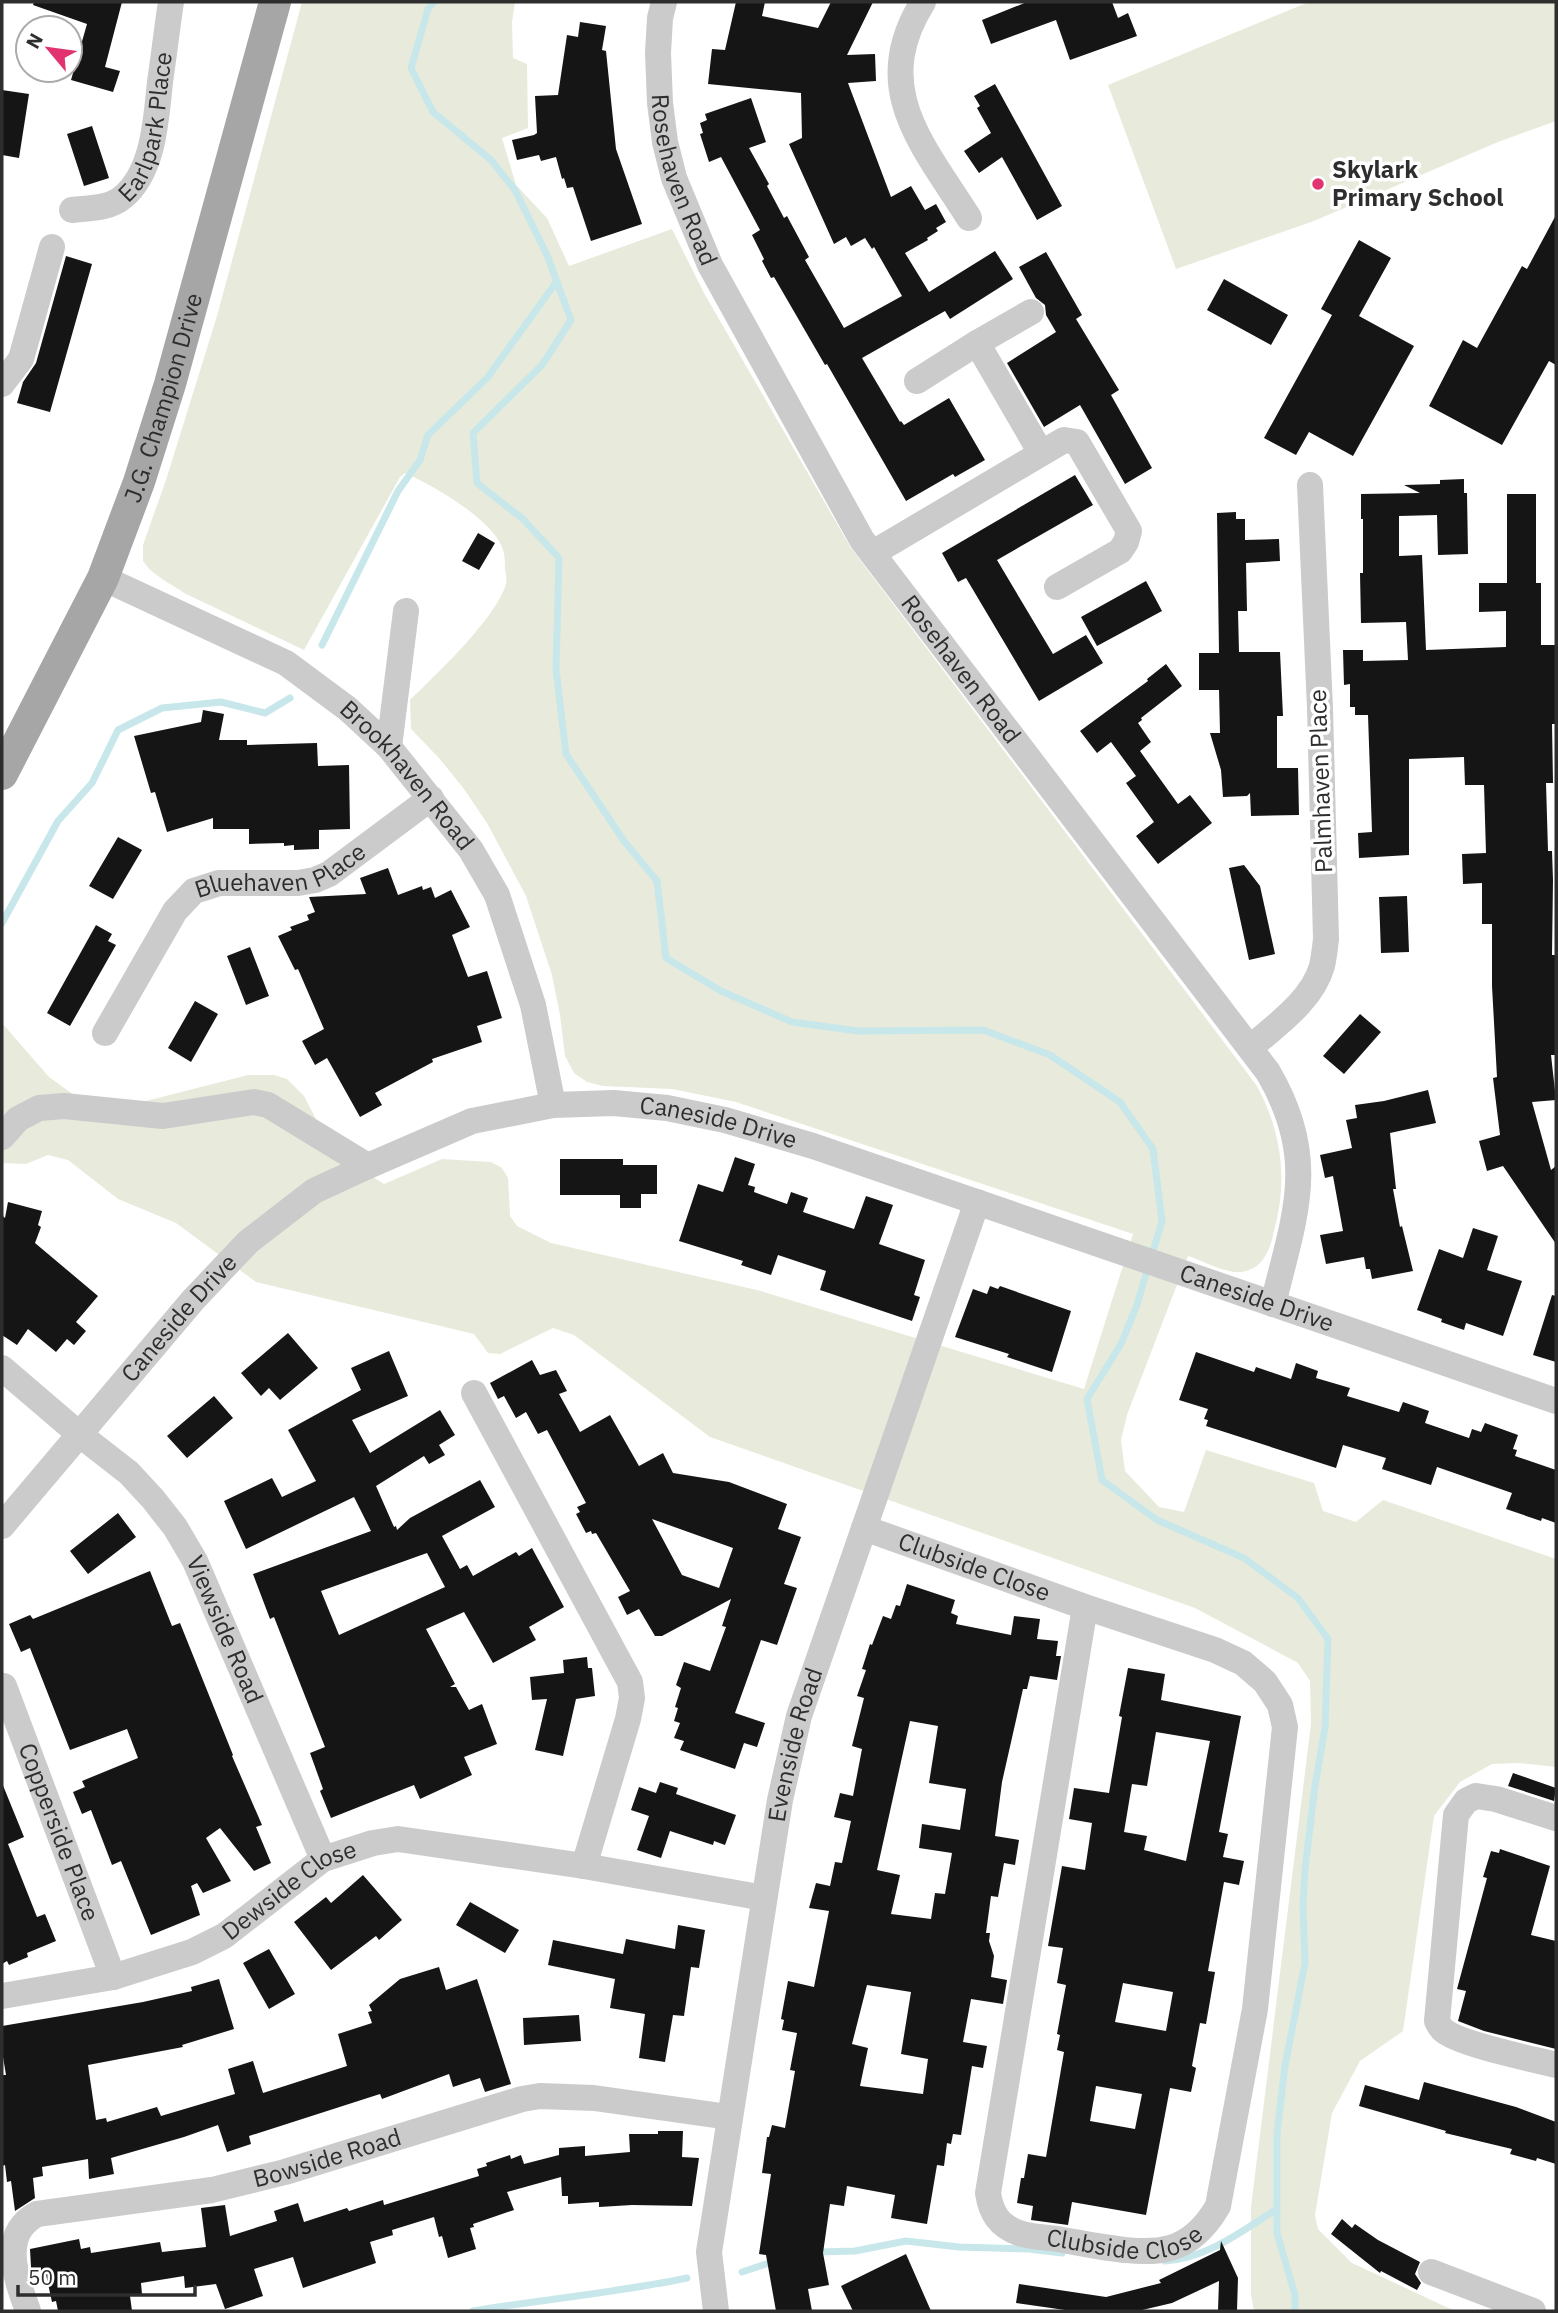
<svg xmlns="http://www.w3.org/2000/svg" width="1558" height="2313" font-family="'IBM Plex Sans',sans-serif">
<style>
.green{fill:#e8ebdb}
.lines{fill:none;stroke-linecap:round;stroke-linejoin:round}
.stream{stroke:#c8e7ea;stroke-width:7}
.building{fill:#151515;fill-rule:evenodd}
.minor{stroke:#cbcbcb;stroke-width:26}
.major{stroke:#a6a6a6;stroke-width:32}
.poi-dot{fill:#e13370;stroke:#fff;stroke-width:2.5}
.labels{text-anchor:middle;stroke-width:7;stroke-linejoin:round;paint-order:stroke}
.street-label{font-size:24px;fill:#2e2e2e;stroke:#fff}
.poi-label{font-size:24px;font-weight:bold;fill:#2e2e2e;stroke:#fff;text-anchor:start}
</style>
<rect width="100%" height="100%" fill="#fff"/>
<path class="green" d="M302,2H515L512,22L513,58L527,64L528,128L502,138L516,185L547,218L569,266L672,229L704,293L851,548L1257,1086C1282,1133 1288,1180 1274,1231C1271,1246 1265,1265 1249,1270C1230,1278 1206,1261 1188,1256L1127,1415L1121,1440L1125,1471L1159,1507L1184,1512L1206,1450L1314,1483L1323,1511L1356,1522L1383,1500L1556,1559V1767L1519,1763L1492,1764L1460,1782L1434,1816L1403,2031L1360,2061L1332,2113L1315,2215L1318,2229L1352,2263L1455,2311H1254L1251,2295V2207L1311,1724L1310,1681L1298,1663L1195,1608L710,1437L574,1335L553,1328L500,1354L488,1353L474,1334L256,1282L176,1223L118,1199L68,1160L48,1155L26,1164L2,1163V1023L49,1077L77,1097L102,1102L146,1101L248,1075H274L287,1079L304,1096L333,1152L384,1184L442,1159L491,1162L502,1168L508,1178L510,1216L517,1226L551,1243L757,1290L1084,1389L1133,1234L736,1102L672,1089L603,1086L587,1082L574,1073L565,1056L560,1015L552,975L526,896L487,823L464,789L439,758L411,729L410,700C436,675 496,618 506,584C507,579 506,574 505,569C505,562 505,554 502,547C490,518 434,486 405,473L400,477L304,650L186,594L162,579L149,569L143,561V545L166,480L217,316Z
M1309,2H1556V121L1498,142L1314,221L1176,269L1108,85Z"/>
<g class="lines">
<path class="stream" d="M434,2L428,9L411,68L433,112L491,160L515,190L547,255L571,320L542,365L473,433L477,483L523,519L559,558L556,669L566,754L624,841L657,881L666,958L721,991L792,1022L858,1031L983,1030L1050,1055L1120,1102L1153,1149L1162,1221L1152,1255
M322,645L398,491L420,460L428,435L487,378L557,281
M2,923L58,821L92,783L118,730L162,708L221,702L265,713L290,698
M1148,1267L1137,1305L1121,1344L1087,1399L1102,1480L1157,1520L1244,1558L1298,1598L1328,1639L1325,1728L1315,1786L1305,1869L1303,1906L1305,1963L1285,2066L1277,2133V2233L1295,2295V2311
M817,2252L855,2251L906,2241L959,2247L1029,2249L1062,2253
M1165,2261C1206,2259 1242,2231 1277,2209
M742,2272L775,2261
M473,2311C544,2299 616,2293 687,2278"/>
</g>
<path class="building" d="M34,2H122L105,67L120,71L113,92L71,80L87,24L33,5Z
M736,2H765L762,16L818,28L831,2H873L847,55L875,54L876,81L848,83L891,197L911,186L925,210L936,204L946,222L936,228L938,231L927,238L928,240L905,253L929,292L995,251L1013,279L950,319L945,311L862,358L900,422L901,421L904,425L949,398L985,460L955,477L953,474L906,501L827,364L825,365L774,277L771,278L762,261L764,259L752,235L760,230L721,157L709,162L700,134L703,133L700,123L707,120L705,114L751,98L766,142L749,148L769,184L767,186L784,218L787,216L809,257L805,260L844,328L902,296L874,247L872,249L865,238L851,246L846,237L834,244L789,144L802,138L801,93L708,84L712,49L725,50Z
M1027,2H1112L1118,18L1128,13L1137,36L1070,60L1056,20L991,44L982,20Z
M580,22L606,26L602,50L606,51L616,149L642,224L591,241L573,187L567,188L564,178L562,179L556,157L541,161L539,155L517,160L512,140L534,135L537,133L535,96L558,95L567,35L578,37Z
M995,84L1062,206L1037,220L1002,157L979,173L964,151L991,133L977,108L980,106L974,96Z
M2,90L29,94L19,158L2,155Z
M92,126L109,178L84,186L67,134Z
M1556,215V365L1549,361L1502,445L1429,406L1463,340L1477,348L1522,266L1527,269Z
M1359,240L1391,258L1359,316L1414,346L1353,456L1309,432L1296,455L1264,438L1332,315L1321,309Z
M1046,252L1082,315L1076,319L1119,390L1111,395L1152,468L1125,484L1080,405L1044,427L1007,363L1056,332L1046,315L1045,305L1036,298L1019,267Z
M66,256L92,264L50,412L17,403L23,382L36,363Z
M1224,279L1288,315L1271,345L1207,310Z
M1075,475L1093,505L997,560L1053,654L1086,635L1103,663L1039,701L966,578L958,582L942,553Z
M1464,479V493H1467L1468,554L1438,555L1437,515L1399,516V556L1422,555L1426,650L1506,647V611L1479,612V583H1507V494H1536V583H1541V645H1556V724H1552L1553,783H1546L1548,851H1552L1553,880L1552,955H1555L1556,1055H1551L1556,1100L1532,1102L1551,1170L1556,1166V1244L1503,1166L1487,1171L1479,1141L1500,1135L1493,1078L1497,1077L1492,986V924H1482V883L1463,884L1462,854L1486,853L1484,785H1465L1464,757L1409,759V855L1359,858L1358,833L1372,832L1368,715H1355V707H1350V684L1344,685L1343,650H1363V661L1408,660L1406,622L1361,623L1360,573H1363V519H1361V494L1420,493L1404,485L1440,484V480Z
M1236,512V519H1245V540L1279,539L1280,561L1246,563L1247,611H1238L1239,652H1280L1283,716H1277V768H1298L1299,815L1251,816L1250,793L1247,796L1223,797L1221,770L1210,733H1220L1219,690H1199V653H1219L1217,513Z
M478,533L495,543L479,570L462,561Z
M1146,581L1162,611L1097,646L1081,617Z
M1166,664L1182,686L1141,718L1142,720L1138,723L1151,742L1140,751L1178,804L1190,795L1212,823L1158,864L1136,836L1154,822L1126,783L1136,776L1111,742L1097,753L1080,731L1148,681L1147,679Z
M203,710L224,714L219,740H247V745L317,743L318,766L349,765L350,829L319,830V849L294,850V845L284,846V843L249,844V829H213V818L167,832L155,792L151,793L134,736L201,722Z
M118,837L142,850L113,899L89,886Z
M1244,865L1260,886L1275,954L1249,960L1229,868Z
M388,868L398,895L422,886L423,890L431,887L435,898L451,890L470,927L452,935L468,977L487,971L502,1018L477,1026L482,1042L432,1059L433,1062L375,1093L382,1105L360,1117L327,1058L315,1065L302,1041L324,1029L298,969L295,970L278,936L292,930L290,927L309,920L307,915L315,912L309,897L366,894L360,878Z
M1407,896L1409,952L1381,953L1379,897Z
M96,925L112,934L108,941L116,945L70,1026L47,1013Z
M250,947L269,996L246,1005L227,956Z
M195,1001L218,1014L191,1062L168,1048Z
M1360,1014L1381,1032L1344,1074L1323,1056Z
M1428,1090L1436,1123L1390,1133L1396,1189H1393L1400,1227L1402,1226L1413,1271L1372,1279L1370,1269H1366L1364,1257L1326,1264L1320,1235L1343,1231L1333,1176L1325,1178L1320,1155L1352,1148L1346,1120L1357,1118L1355,1105L1384,1101Z
M735,1157L755,1164L748,1185L755,1187L754,1192L787,1204L791,1192L808,1198L803,1212L854,1229L866,1196L893,1205L879,1244L925,1260L914,1295L920,1297L912,1321L820,1290L826,1271L778,1255L771,1275L741,1265L743,1261L679,1241L698,1184L723,1192Z
M560,1159H623V1165H657V1194H641V1208H620V1195H560Z
M8,1202L42,1211L38,1225L41,1227L35,1243L98,1296L76,1322L86,1331L74,1345L67,1339L56,1352L28,1329L17,1345L2,1335V1215L5,1218Z
M1473,1228L1498,1236L1487,1270L1522,1281L1503,1336L1466,1323L1464,1330L1441,1322L1442,1319L1417,1310L1439,1249L1463,1258Z
M990,1286L998,1289L1000,1286L1071,1311L1052,1372L1007,1357L1009,1354L955,1337L973,1289L987,1294Z
M1552,1295L1556,1296V1362L1533,1355Z
M288,1333L318,1368L280,1400L269,1388L261,1396L241,1373Z
M389,1351L408,1396L352,1420L370,1453L440,1410L455,1435L439,1445L445,1455L429,1464L424,1456L376,1486L394,1527L396,1526L397,1530L410,1518L480,1480L495,1507L442,1536L460,1569L467,1565L473,1576L516,1552L519,1556L532,1548L564,1607L529,1627L536,1640L493,1663L464,1612L426,1629L455,1684L450,1687H456L469,1710L482,1704L497,1744L464,1757L472,1775L420,1799L414,1785L331,1818L320,1791L323,1789L310,1753L325,1747L274,1617L270,1619L253,1574L371,1531L354,1497L246,1549L224,1501L272,1478L282,1497L316,1481L288,1430L361,1390L351,1368ZM427,1553L445,1587L339,1635L321,1591Z
M1196,1352L1254,1372L1256,1367L1291,1379L1296,1363L1318,1371L1316,1378L1350,1388L1347,1396L1399,1412L1403,1402L1429,1411L1425,1423L1469,1438L1472,1429L1481,1432L1485,1423L1518,1435L1513,1449L1517,1450L1515,1456L1556,1470V1523L1542,1518L1541,1521L1506,1509L1512,1493L1437,1467L1431,1485L1382,1469L1386,1458L1343,1445L1336,1468L1206,1426L1208,1420L1204,1419L1208,1409L1179,1400Z
M532,1360L540,1375L556,1370L567,1391L559,1394L580,1432L610,1415L639,1466L663,1453L673,1473L729,1482L787,1504L778,1529L801,1537L784,1584L797,1588L777,1645L761,1640L749,1674L735,1713L765,1723L757,1747L744,1743L735,1769L680,1750L684,1741L674,1738L680,1723L674,1721L678,1708L675,1707L681,1688L676,1685L684,1662L710,1671L726,1627L722,1626L731,1599L662,1636H655L639,1609L627,1615L618,1597L630,1591L596,1533L592,1534L591,1531L586,1533L576,1514L580,1512L577,1507L586,1503L547,1430L538,1434L526,1412L516,1418L504,1396L498,1399L490,1383ZM652,1519L733,1548L719,1588L682,1575Z
M214,1396L233,1418L187,1458L167,1436Z
M118,1513L136,1537L88,1574L70,1551Z
M150,1571L172,1626L180,1623L233,1755L232,1756L262,1825L256,1827L271,1863L254,1871L220,1828L206,1838L231,1881L203,1893L197,1883L191,1886L200,1915L151,1935L121,1861L112,1865L91,1810L82,1814L73,1792L85,1787L82,1781L138,1758L127,1729L70,1750L30,1648L21,1652L9,1624L30,1615L33,1619Z
M907,1584L955,1600L951,1613L958,1616L956,1624L1011,1635L1014,1616L1040,1619L1037,1639L1058,1641L1056,1656H1061L1057,1680L1030,1676L1027,1689H1023L1002,1782L995,1836L1019,1840L1015,1865L1004,1863L998,1897L991,1896L986,1933H990L989,1941L994,1956L991,1977L1007,1980L1003,2004L971,1999L963,2042L987,2046L983,2068L972,2066L961,2135L953,2134L951,2144L947,2143L944,2166L937,2165L927,2224L891,2218L895,2195L847,2186L844,2206L830,2204L823,2253L829,2285L808,2289L812,2311H776L766,2255L759,2254L771,2174L762,2173L767,2137H769L772,2125L785,2128L795,2071L790,2070L797,2033L782,2030L784,2020L781,2019L788,1981L814,1987L829,1911L809,1908L816,1883L830,1886L835,1862L842,1863L851,1821L834,1817L840,1793L853,1796L862,1749L852,1746L864,1698L857,1696L866,1670L862,1669L870,1644L872,1645L883,1616L891,1619L896,1605L900,1606ZM910,1721L938,1726L929,1783L966,1789L960,1830L922,1824L919,1848L952,1853L945,1894L935,1893L931,1919L891,1914L900,1875L877,1870ZM867,1985L911,1992L901,2054L928,2059L923,2094L860,2086L868,2048L852,2044Z
M587,1657L588,1668H592L595,1696L576,1699L563,1756L535,1750L547,1699L532,1700L530,1677L564,1673L563,1660Z
M1128,1668L1165,1674L1161,1700L1241,1716L1219,1832L1228,1834L1223,1857L1244,1861L1239,1885L1224,1882L1208,1971L1215,1972L1206,2024L1200,2023L1192,2066L1196,2068L1191,2092L1170,2088L1146,2215L1072,2202L1068,2225L1031,2220L1033,2206L1017,2203L1021,2178H1024L1028,2154L1046,2157L1064,2052L1057,2050L1060,2035L1057,2034L1066,1985L1057,1983L1063,1948L1048,1946L1062,1866L1085,1870L1092,1823L1069,1819L1074,1788L1109,1793L1122,1717L1119,1716ZM1156,1732L1210,1741L1186,1861L1144,1850L1147,1836L1124,1832L1132,1784L1147,1786ZM1123,1983L1173,1992L1166,2031L1115,2022ZM1096,2086L1142,2094L1135,2129L1090,2121Z
M1513,1773L1556,1788L1554,1801L1508,1786Z
M660,1782L678,1788L676,1794L736,1815L725,1845L714,1841L713,1845L670,1831L661,1858L637,1850L649,1816L631,1810L639,1787L656,1793Z
M2,1783L24,1837L8,1844L37,1917L45,1914L56,1941L27,1953L28,1957L9,1965L7,1961L2,1964Z
M1500,1849L1550,1866L1531,1935L1556,1941V2049L1484,2031L1458,2021L1466,1991L1457,1989L1487,1878L1483,1877L1491,1851L1499,1853Z
M363,1875L402,1920L379,1940L376,1936L331,1970L294,1922L326,1897L331,1903Z
M470,1902L519,1930L505,1953L456,1925Z
M678,1925L705,1930L699,1968L691,1967L684,2016L673,2015L665,2062L639,2058L645,2014L610,2008L615,1979L548,1965L553,1940L623,1954L626,1939L675,1949Z
M269,1949L295,1994L269,2009L243,1963Z
M439,1967L446,1990L477,1979L511,2084L485,2092L480,2078L453,2087L449,2074L382,2099L380,2094L249,2136L251,2144L227,2152L218,2125L184,2137L111,2158L114,2174L89,2179L88,2159L42,2167L43,2176L33,2178L35,2198L15,2211L11,2181L7,2182L5,2165L2,2166V2075H6L2,2051V2026L143,2002L192,1991L191,1987L219,1979L234,2029L182,2045L183,2047L88,2065L96,2120L106,2118L107,2122L157,2107L161,2116L235,2094L228,2069L253,2061L263,2093L347,2066L338,2034L372,2023L368,2012L372,2011L369,2005L400,1979Z
M579,2015L581,2041L524,2045L523,2018Z
M1424,2082L1516,2107L1556,2122V2164L1537,2158L1536,2161L1510,2154L1512,2149L1445,2133L1446,2131L1359,2106L1365,2085L1419,2100Z
M658,2131H683L682,2157L699,2158L692,2206L632,2205L599,2207V2202L568,2204V2196H562L561,2177L507,2192L514,2210L473,2224L474,2227L470,2228L476,2249L448,2258L442,2236L439,2237L434,2217L392,2230L393,2235L370,2242L376,2263L303,2288L293,2257L254,2269L263,2296L225,2309L216,2284L185,2288L184,2276L141,2283L142,2294L130,2296L132,2311H58L56,2301L52,2302L45,2270L32,2273L31,2267L30,2249L79,2239L81,2249L90,2247L91,2253L160,2242L162,2252L206,2247L201,2208L225,2205L230,2236L277,2221L274,2211L298,2203L304,2222L347,2208L349,2211L383,2200L384,2205L479,2176L477,2169L487,2166L486,2163L510,2155L511,2159L521,2155L524,2164L559,2155V2148L585,2146V2156L630,2152L629,2134H658Z
M1342,2219L1352,2228L1355,2224L1378,2240L1420,2262L1415,2274L1421,2283L1417,2290L1381,2271L1380,2273L1331,2234Z
M1221,2241L1238,2278L1237,2311H1218L1219,2281L1172,2303L1138,2311H1072L1016,2303L1019,2284L1106,2297L1161,2283L1159,2280L1220,2250Z
M906,2254L931,2311H853L841,2286Z"/>
<g class="lines">
<g class="minor">
<path id="s1" d="M664,2L660,18L658,53L660,103L665,142L674,178L710,265L862,540L1268,1072C1319,1159 1295,1214 1273,1304"/>
<path d="M923,2C869,88 923,145 969,218"/>
<path id="s2" d="M72,210C89,208 109,209 123,197C154,171 156,119 160,82C164,55 167,28 171,2"/>
<path d="M977,343L1041,453"/>
<path d="M917,381L977,343L1031,312"/>
<path d="M2,384L21,359L52,247"/>
<path d="M873,553L1064,440L1077,442L1129,531L1126,542L1120,551L1057,587"/>
<path id="s3" d="M103,578L286,663L348,709L389,747L471,850L497,895L533,1005L553,1105"/>
<path d="M389,747L406,611"/>
<path id="s4" d="M105,1033L175,911L194,891L219,883H298L315,880L329,874L431,798"/>
<path d="M1250,1048C1276,1025 1312,1001 1322,966C1324,957 1325,948 1326,939L1320,708L1310,485"/>
<path d="M2,1137L18,1119L39,1108L64,1106L163,1116L254,1102L268,1105L368,1166"/>
<path id="s5" d="M2,1368L79,1434L129,1473L153,1499L175,1527L195,1561L323,1859"/>
<path d="M474,1393L630,1682L632,1698L628,1719L584,1866"/>
<path id="s6" d="M2,1526L193,1300L248,1242L314,1191L368,1166L472,1121L553,1105L614,1103L667,1108L725,1120L813,1146L1556,1401"/>
<path id="s7" d="M864,1528L1085,1607L988,2193C991,2213 999,2226 1019,2233C1030,2237 1045,2237 1057,2239C1089,2244 1141,2257 1170,2248C1192,2242 1207,2225 1218,2206L1255,2009L1285,1727L1280,1705L1265,1682L1243,1663L1215,1650L1085,1607"/>
<path id="s8" d="M4,1686L113,1977"/>
<path d="M1556,1818L1496,1799L1476,1796L1466,1801L1456,1815L1437,2021C1438,2023 1441,2029 1443,2030C1458,2044 1533,2059 1556,2065"/>
<path id="s9" d="M2,1996L113,1977L192,1952L224,1936L323,1859L373,1843L398,1839L584,1866L764,1898"/>
<path d="M1431,2272L1533,2311"/>
<path id="s10" d="M28,2311C15,2275 0,2234 37,2214L212,2190L285,2172L522,2099L540,2096L594,2098L729,2117"/>
<path id="s11" d="M716,2311L709,2252L780,1800L799,1716L977,1202"/>
</g>
<path class="major" id="s12" d="M2,774L103,578L139,482L170,384L275,2"/>
</g>
<circle class="poi-dot" cx="1318" cy="184" r="7"/>
<g class="labels">
<g class="street-label">
<text dy="8" stroke="none"><textPath href="#s2" startOffset="130">Earlpark Place</textPath></text>
<text dy="8" stroke="none"><textPath href="#s1" startOffset="182">Rosehaven Road</textPath></text>
<text dy="8" stroke="none"><textPath href="#s12" startOffset="411">J.G. Champion Drive</textPath></text>
<text dy="8" stroke="none"><textPath href="#s1" startOffset="749">Rosehaven Road</textPath></text>
<text dy="8" stroke="none"><textPath href="#s3" startOffset="368">Brookhaven Road</textPath></text>
<text transform="translate(1321 781) rotate(-92)" y="8">Palmhaven Place</text>
<text dy="8" stroke="none"><textPath href="#s4" startOffset="259">Bluehaven Place</textPath></text>
<text dy="8" stroke="none"><textPath href="#s6" startOffset="882">Caneside Drive</textPath></text>
<text dy="8" stroke="none"><textPath href="#s6" startOffset="1449">Caneside Drive</textPath></text>
<text dy="8" stroke="none"><textPath href="#s6" startOffset="273">Caneside Drive</textPath></text>
<text dy="8" stroke="none"><textPath href="#s7" startOffset="117">Clubside Close</textPath></text>
<text dy="8" stroke="none"><textPath href="#s5" startOffset="350">Viewside Road</textPath></text>
<text dy="8" stroke="none"><textPath href="#s11" startOffset="574">Evenside Road</textPath></text>
<text dy="8" stroke="none"><textPath href="#s8" startOffset="156">Copperside Place</textPath></text>
<text dy="8" stroke="none"><textPath href="#s9" startOffset="312">Dewside Close</textPath></text>
<text dy="8" stroke="none"><textPath href="#s10" startOffset="404">Bowside Road</textPath></text>
<text dy="8" stroke="none"><textPath href="#s7" startOffset="990">Clubside Close</textPath></text>
</g>
<g class="poi-label">
<text x="1332" y="178">Skylark<tspan x="1332" dy="28">Primary School</tspan></text>
</g>
</g>
<rect width="1558" height="2313" fill="none" stroke="#2e2e2e" stroke-width="7"/>
<g transform="translate(49 49) rotate(299)"><circle r="33" fill="#ffffff" stroke="#ababab" stroke-width="2"/>
<path d="M0-5L12 26L0 18L-12 26Z" fill="#e13370"/>
<text y="-10" font-size="19" font-weight="bold" text-anchor="middle" fill="#2e2e2e">N</text>
</g>
<path d="M18 2285v10h177v-10" fill="none" stroke="#2e2e2e" stroke-width="3.5"/>
<text x="28" y="2285" font-size="21" fill="#2e2e2e" stroke="#ffffff" stroke-width="5" paint-order="stroke">50 m</text>
</svg>
